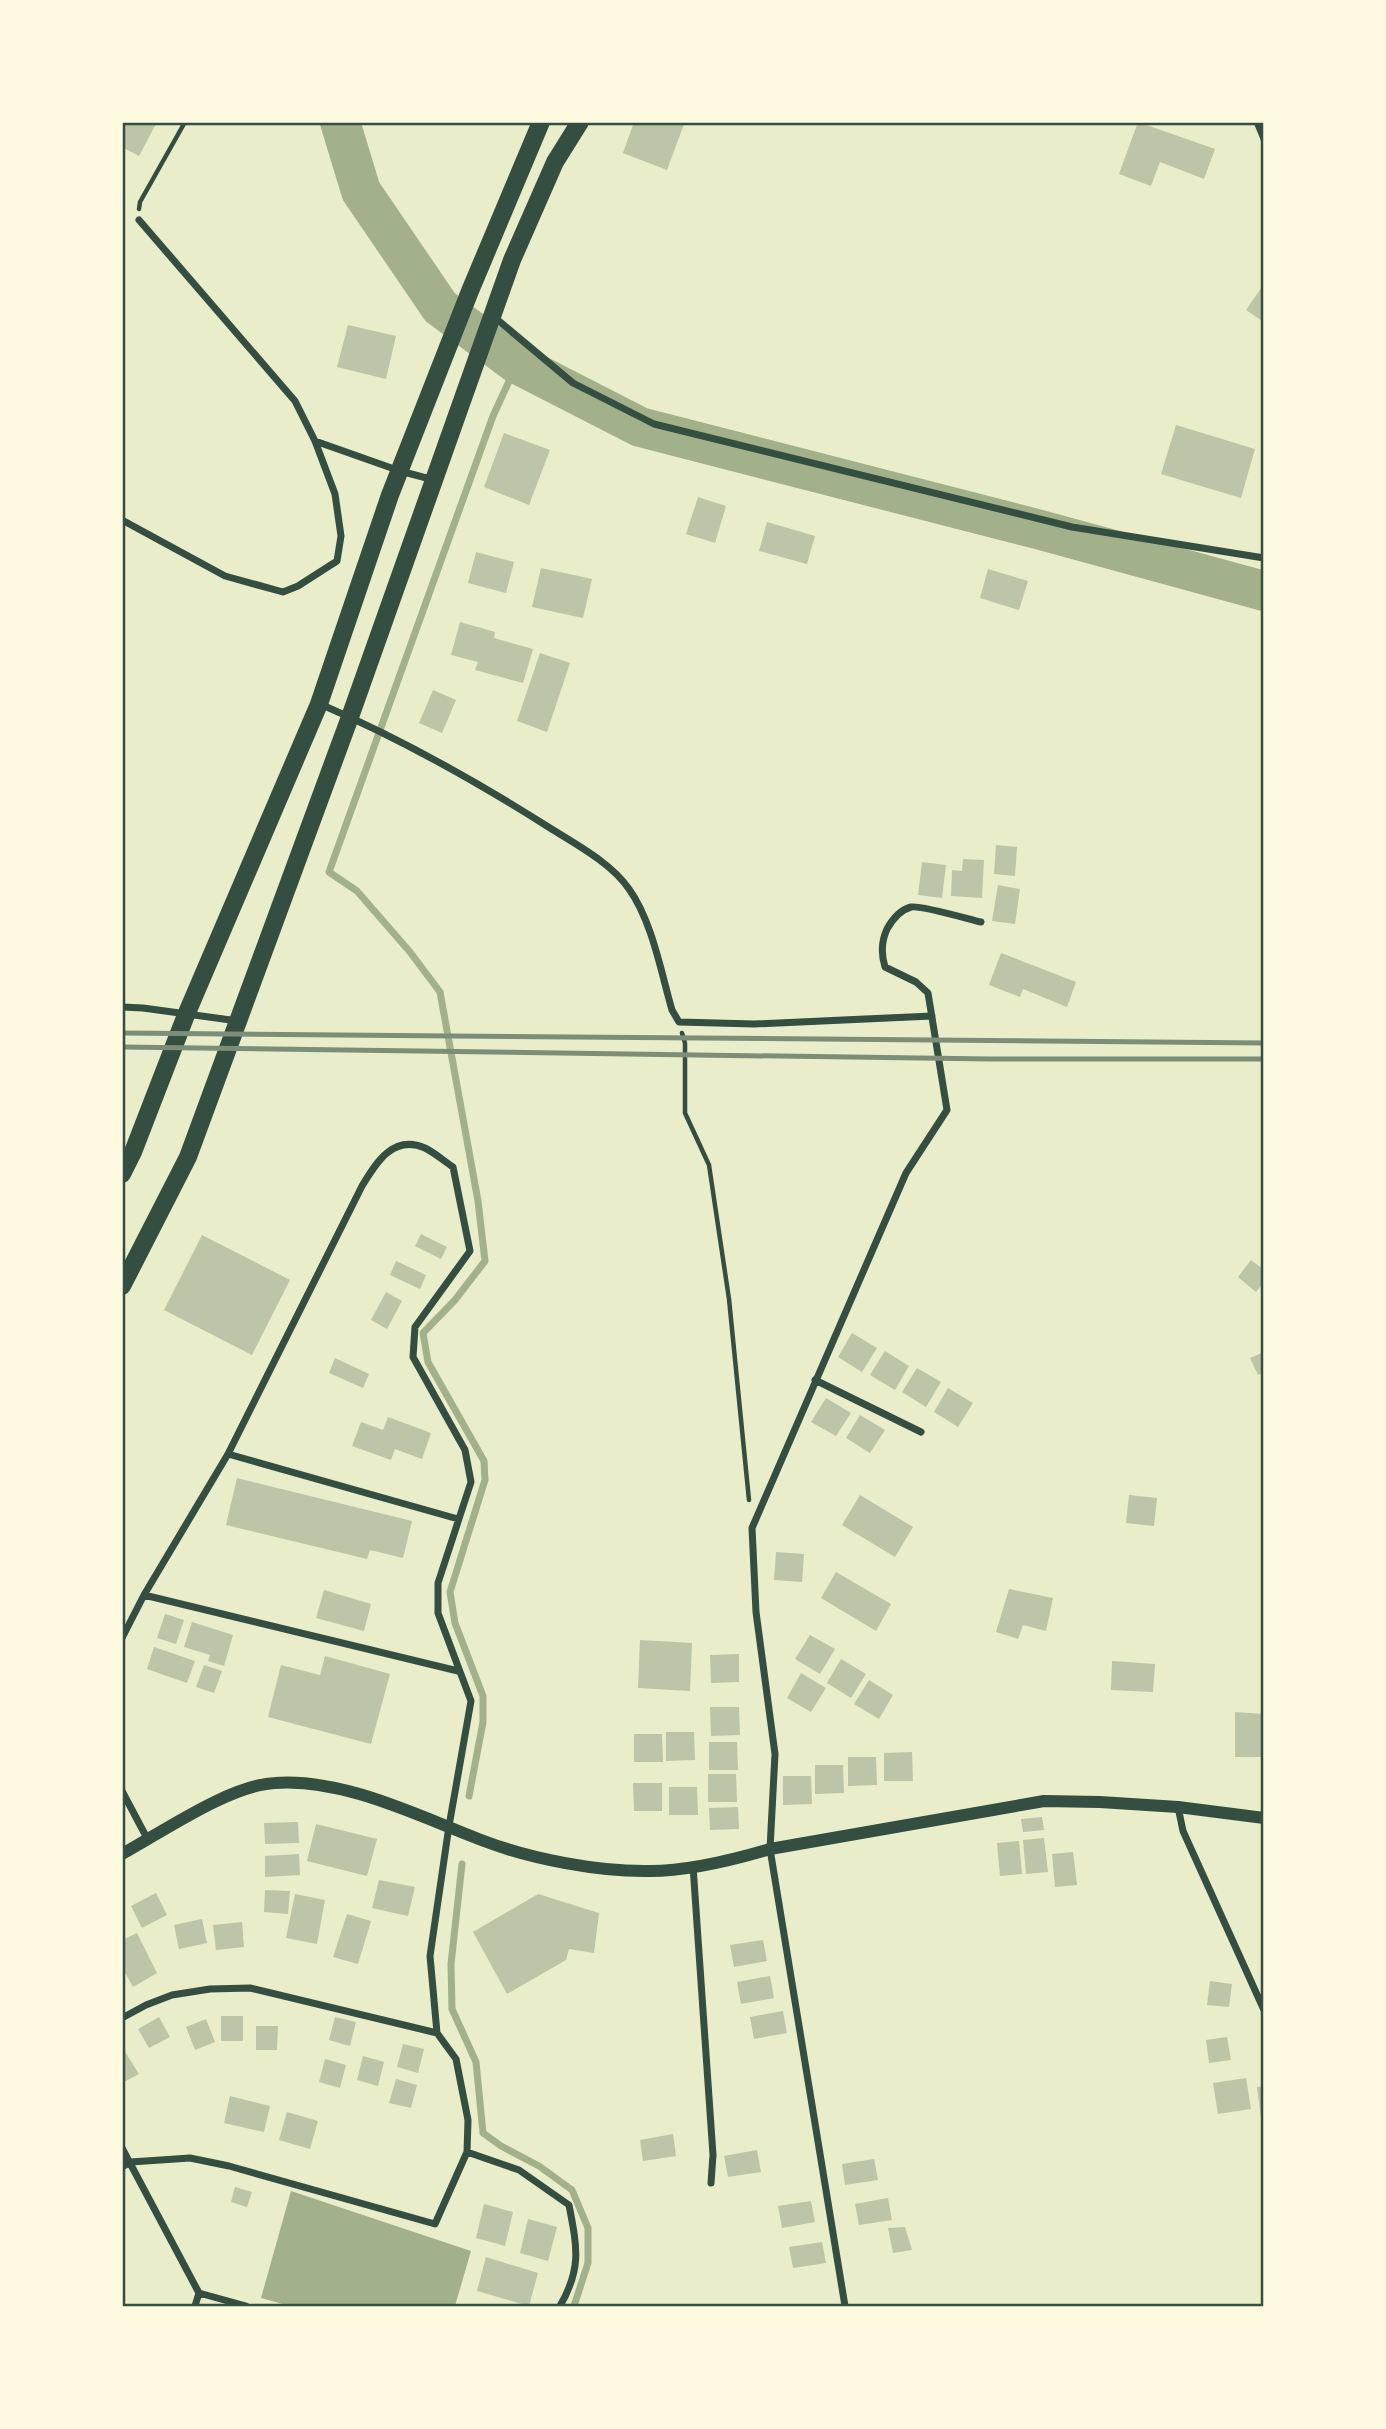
<svg xmlns="http://www.w3.org/2000/svg" width="1386" height="2429" font-family="'IBM Plex Sans',sans-serif">
<style>
.water{fill:#a3b18a}
.lines{fill:none;stroke-linecap:round;stroke-linejoin:round}
.stream{stroke:#a3b18a;stroke-width:7}
.river{stroke:#a3b18a;stroke-width:40}
.building{fill:#bcc5a7}
.path{stroke:#344e41;stroke-width:4.5}
.minor{stroke:#344e41;stroke-width:7}
.tertiary{stroke:#344e41;stroke-width:12}
.primary{stroke:#344e41;stroke-width:18}
.rail{stroke:#7c8e77;stroke-width:5}
.neatline{fill:none;stroke:#344e41;stroke-width:2.5}
</style>
<rect width="100%" height="100%" fill="#e9edc9"/>
<path class="water" d="M291,2191L471,2251L455,2306H290L261,2298Z"/>
<g class="lines">
<path class="stream" d="M469,1796L483,1722V1696L455,1623L450,1592L485,1480L484,1461L428,1362L423,1333L455,1300L485,1261L478,1201L440,992L410,952L357,891L329,872L493,416L517,364
M462,1864L451,1964L452,2009L476,2062L483,2133L501,2146L539,2166L572,2190L588,2228V2263L574,2306"/>
<path class="river" d="M340,122L361,191L440,307L517,364L640,427L1037,529L1264,591"/>
</g>
<path class="building" d="M122,122H157L139,156L122,147Z
M634,122L684,124L667,170L623,153Z
M1138,122L1215,149L1204,179L1160,162L1151,186L1119,174Z
M1264,284V322L1246,310Z
M348,325L396,336L386,379L337,367Z
M1176,425L1255,449L1241,498L1161,474Z
M504,433L550,450L529,505L484,487Z
M698,497L726,506L715,543L686,534Z
M767,522L815,536L807,564L759,551Z
M476,552L514,562L506,593L468,583Z
M541,568L592,579L583,618L532,607Z
M988,569L1028,581L1019,610L980,598Z
M460,622L495,632L494,638L533,649L523,683L475,670L478,662L451,655Z
M540,653L570,663L547,732L517,721Z
M433,690L456,700L442,733L419,723Z
M996,845L1017,847L1015,876L994,874Z
M963,859L984,860L982,898L951,896L952,870L962,871Z
M922,862L946,865L942,898L918,895Z
M998,885L1020,889L1015,924L992,921Z
M1001,953L1076,982L1067,1007L1023,989L1020,997L989,985Z
M421,1234L447,1247L441,1259L415,1246Z
M202,1235L290,1280L252,1355L164,1310Z
M1251,1260L1264,1270V1282L1256,1292L1238,1277Z
M396,1261L426,1275L420,1289L390,1275Z
M386,1292L402,1301L387,1329L371,1320Z
M852,1333L877,1348L862,1372L838,1357Z
M885,1351L909,1366L895,1390L870,1375Z
M1264,1352V1372L1258,1375L1250,1358Z
M335,1358L369,1374L363,1388L329,1373Z
M917,1368L941,1382L926,1407L902,1392Z
M948,1388L973,1403L958,1427L934,1412Z
M826,1398L851,1413L836,1436L811,1422Z
M860,1415L885,1430L870,1453L846,1438Z
M388,1417L431,1433L422,1459L395,1449L391,1460L352,1446L361,1422L383,1430Z
M237,1478L412,1521L403,1558L370,1550L367,1559L226,1525Z
M860,1495L913,1527L895,1557L842,1525Z
M1129,1495L1157,1498L1154,1526L1126,1523Z
M776,1552L804,1554L802,1582L774,1580Z
M836,1572L891,1604L876,1631L821,1598Z
M1009,1589L1053,1598L1046,1631L1023,1625L1018,1639L996,1632Z
M324,1590L371,1604L364,1631L316,1618Z
M165,1614L184,1620L176,1644L157,1638Z
M192,1622L233,1635L224,1666L208,1661L210,1655L184,1647Z
M810,1635L835,1649L820,1674L795,1659Z
M640,1640L692,1643L690,1691L638,1688Z
M154,1647L195,1661L187,1683L147,1669Z
M739,1654V1682L711,1683L710,1655Z
M325,1656L390,1674L371,1744L268,1717L281,1665L320,1675Z
M841,1659L866,1674L851,1698L827,1683Z
M1112,1661L1155,1664L1153,1692L1111,1690Z
M204,1665L222,1671L214,1693L196,1687Z
M801,1673L826,1688L811,1712L787,1698Z
M869,1680L893,1695L879,1719L854,1704Z
M710,1707H739L740,1735L711,1736Z
M1235,1712L1264,1714V1757H1235Z
M666,1732H694L695,1760L666,1761Z
M634,1734H662L663,1762H634Z
M709,1742H737L738,1770H709Z
M912,1752L913,1781H884V1753Z
M848,1757H876L877,1785L848,1786Z
M815,1765H843L844,1793L815,1794Z
M708,1774H736L737,1802H708Z
M783,1776H811L812,1804L783,1805Z
M633,1783H662V1811H634Z
M669,1787H697L698,1815H669Z
M738,1807L739,1829L710,1830L709,1808Z
M1042,1817L1044,1830L1023,1832L1021,1819Z
M298,1822L299,1843L265,1844L264,1823Z
M316,1824L377,1839L367,1876L307,1861Z
M1044,1838L1048,1872L1026,1874L1023,1840Z
M1019,1841L1022,1874L1000,1876L997,1843Z
M1073,1852L1077,1885L1055,1887L1052,1854Z
M299,1854L300,1875L265,1877V1856Z
M379,1880L415,1887L408,1916L372,1908Z
M265,1890L290,1891L288,1914L264,1912Z
M156,1893L167,1915L142,1928L131,1906Z
M295,1894L325,1900L317,1944L286,1938Z
M538,1894L599,1913L594,1953L569,1949L566,1960L507,1994L473,1932Z
M347,1914L371,1921L358,1964L333,1957Z
M202,1919L207,1943L179,1949L174,1925Z
M242,1922L244,1947L216,1950L213,1925Z
M137,1933L157,1973L133,1987L122,1967V1940Z
M763,1940L767,1961L734,1967L730,1945Z
M770,1976L774,1998L741,2004L737,1982Z
M1210,1981L1232,1984L1229,2007L1207,2005Z
M783,2011L787,2033L754,2039L750,2017Z
M221,2016H243V2041H221Z
M159,2017L170,2037L149,2048L138,2029Z
M335,2017L356,2022L350,2046L329,2040Z
M206,2019L215,2042L195,2050L186,2027Z
M256,2026H278L277,2050H256Z
M1227,2037L1231,2060L1209,2063L1206,2040Z
M403,2044L424,2049L418,2073L397,2067Z
M122,2047L139,2074L122,2083Z
M363,2056L384,2062L378,2086L357,2080Z
M325,2059L346,2065L340,2088L319,2082Z
M1246,2078L1251,2109L1218,2114L1213,2083Z
M396,2079L417,2085L411,2108L389,2103Z
M1264,2086V2124L1262,2125L1257,2087Z
M230,2096L270,2106L264,2132L224,2123Z
M287,2112L318,2121L310,2149L279,2140Z
M673,2134L676,2156L643,2161L640,2140Z
M757,2150L761,2172L728,2177L724,2156Z
M874,2159L878,2180L845,2185L842,2164Z
M235,2187L252,2192L247,2207L231,2202Z
M888,2198L892,2220L859,2225L855,2204Z
M811,2201L815,2222L782,2228L778,2206Z
M484,2204L513,2212L505,2246L476,2238Z
M528,2219L557,2227L548,2261L520,2253Z
M905,2227L912,2250L893,2253L888,2228Z
M822,2242L826,2263L793,2268L789,2247Z
M486,2257L538,2273L529,2306L477,2291Z"/>
<g class="lines">
<path class="path" d="M139,209L140,202L185,122
M682,1033L685,1043V1113L709,1165L729,1299L749,1500"/>
<path class="minor" d="M1257,122L1264,139
M493,316L573,383L654,424L1072,527L1264,558
M315,441L400,471L434,480
M122,520L225,576L283,592L298,586L337,561L341,536L335,494L315,441L295,401L139,220
M320,704C399,738 476,781 550,828C577,845 611,863 629,889C652,921 661,972 672,1010L679,1022L754,1024L932,1016
M122,1007L143,1008L238,1021
M815,1380L921,1432
M228,1454L458,1519
M144,1595L458,1671
M122,1638L144,1595L228,1454L362,1186C376,1163 393,1134 425,1148C435,1153 444,1161 453,1167L470,1251L415,1327L413,1357L465,1450L471,1482L438,1583V1613L471,1701L449,1826L430,1956L437,2033L456,2059L468,2120L467,2152L435,2224L229,2166L190,2158L131,2162L122,2167
M122,1791L148,1840
M1178,1807L1183,1831L1264,2010
M693,1866L713,2155L711,2183
M122,2018L146,2005L172,1995L210,1989L250,1988L437,2033
M122,2148L199,2293L195,2306
M467,2152L519,2170L569,2205C577,2247 582,2268 560,2306
M199,2293L246,2306
M845,2306L770,1849L775,1754L756,1612L752,1528L906,1173L947,1110L928,993L916,982L885,967C881,954 881,942 887,929C892,920 900,910 911,907C921,905 968,919 981,922"/>
<path class="tertiary" d="M122,1854C164,1831 230,1785 275,1783C345,1778 420,1817 484,1841C531,1859 599,1872 650,1871C689,1871 733,1860 770,1849L1044,1801L1100,1802L1178,1807L1264,1818"/>
<path class="primary" d="M122,1174L133,1152L186,1015L319,704L390,495L470,291L541,122
M122,1286L188,1157L350,717L512,260L555,162L580,122"/>
<path class="rail" d="M122,1033L1264,1043
M122,1047L990,1059H1264"/>
</g>
<rect width="1386" height="2429" fill="none" stroke="#fefae0" stroke-width="248"/>
<rect x="124" y="124" width="1138" height="2181" class="neatline"/>
</svg>
